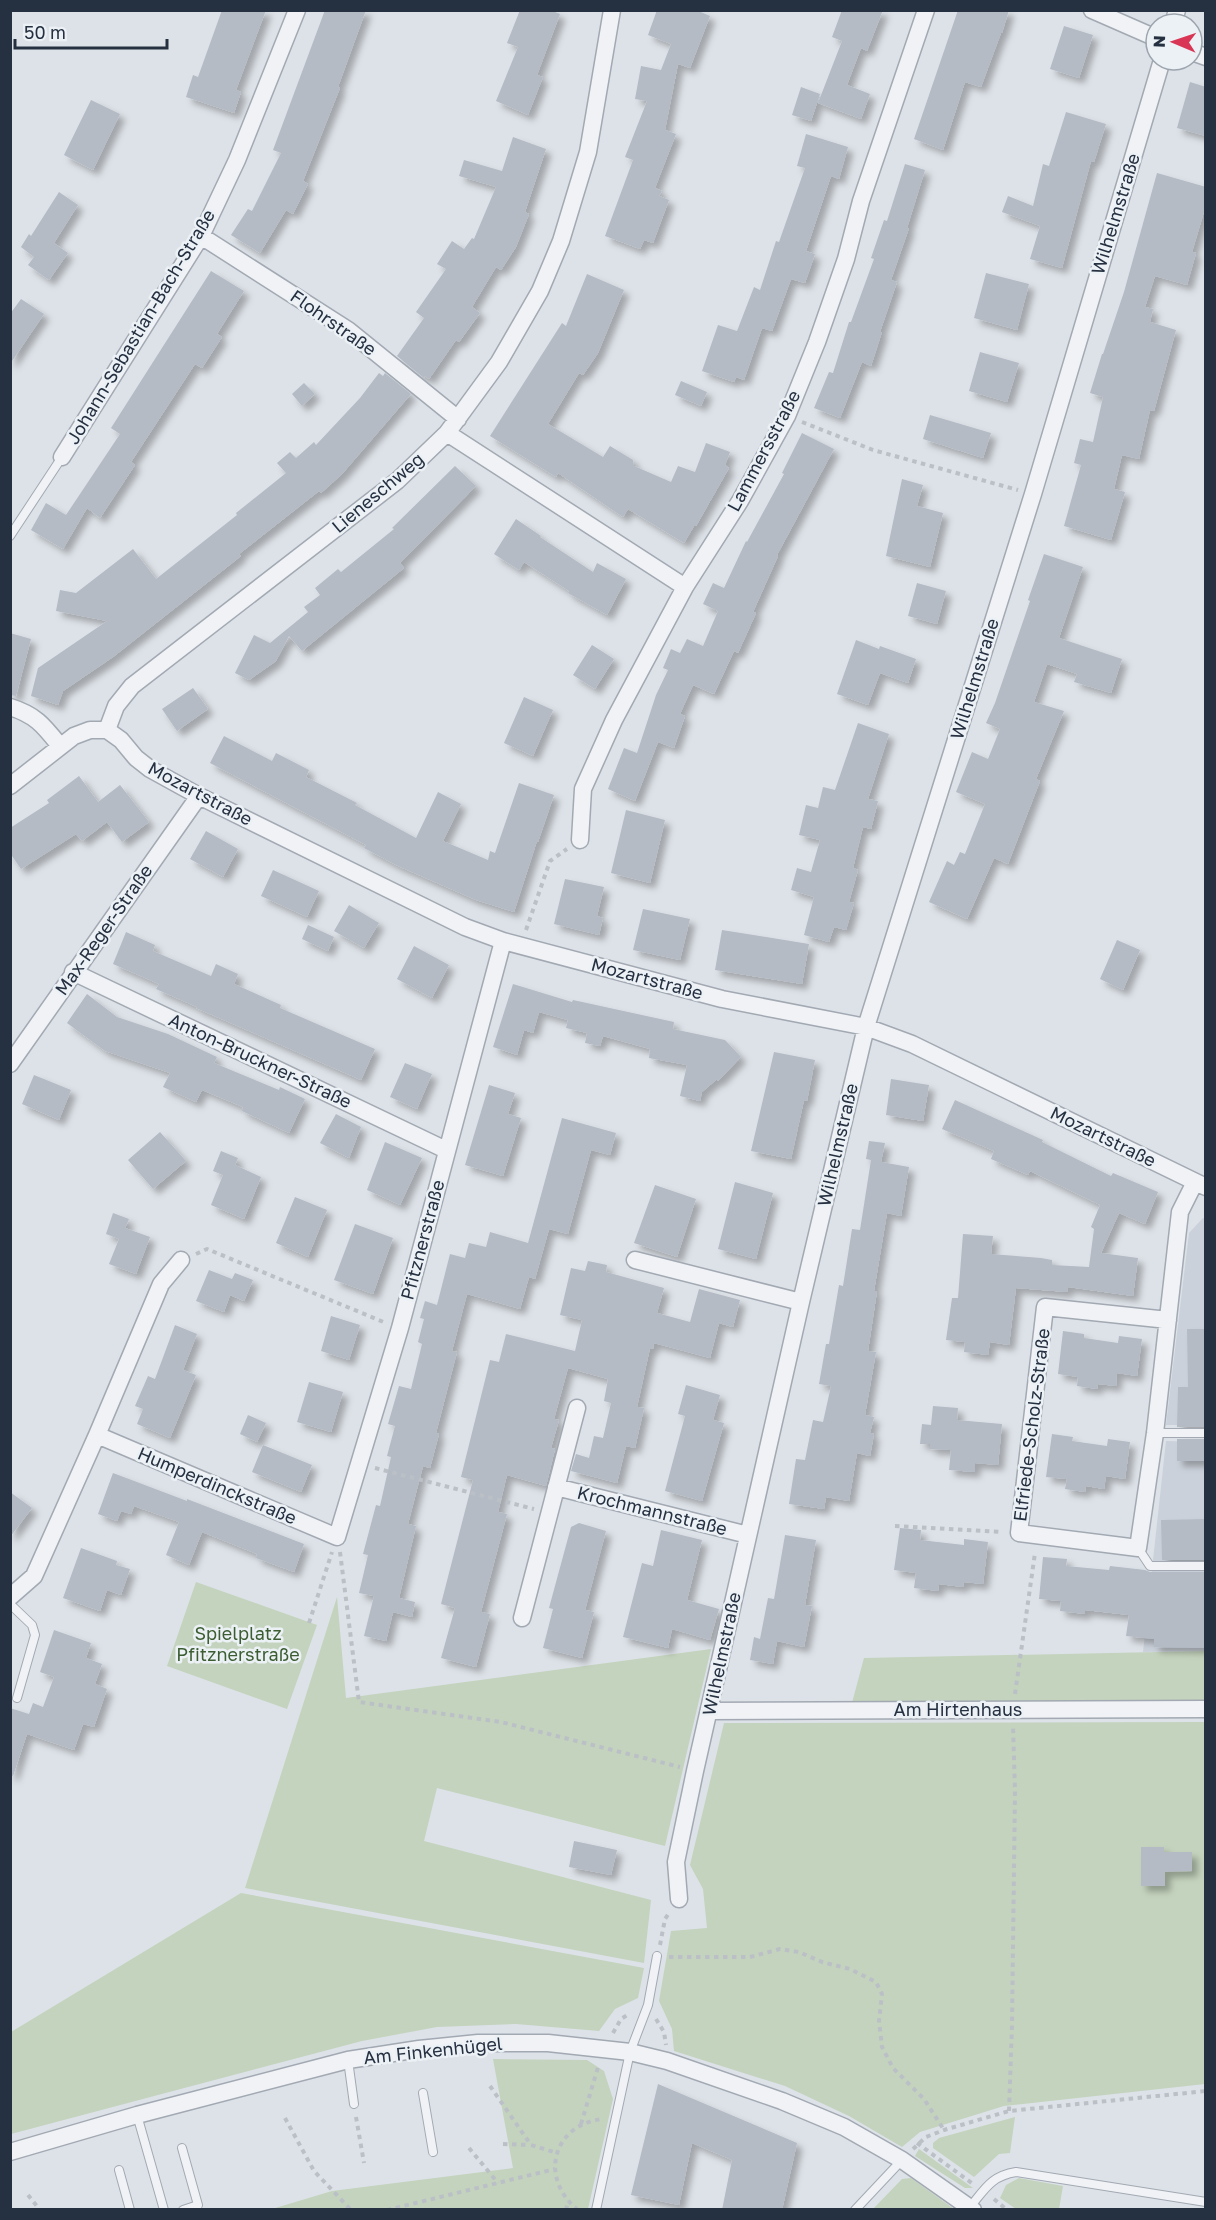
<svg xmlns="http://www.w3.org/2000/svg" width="1216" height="2220" font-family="'Golos Text',sans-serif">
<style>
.built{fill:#cbd1da}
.green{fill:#c4d3bd}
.building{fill:#b4bbc5;filter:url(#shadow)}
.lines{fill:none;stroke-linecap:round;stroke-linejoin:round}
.service-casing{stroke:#a2a9b2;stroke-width:10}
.minor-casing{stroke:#a2a9b2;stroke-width:19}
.path{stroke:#bbc0c7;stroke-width:4;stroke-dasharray:4.5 4.5;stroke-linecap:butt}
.service{stroke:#f0f2f6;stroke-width:8}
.minor{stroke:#f0f2f6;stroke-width:16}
.labels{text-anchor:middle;stroke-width:5;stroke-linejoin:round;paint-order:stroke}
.street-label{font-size:18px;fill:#253040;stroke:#ecf1f6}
.park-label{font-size:18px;fill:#3b5d31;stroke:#ecf1f6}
</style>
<defs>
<filter id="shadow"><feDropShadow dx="5.5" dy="5.5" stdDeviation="3" flood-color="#0004"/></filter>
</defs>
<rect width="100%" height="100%" fill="#dde2e8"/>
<path class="built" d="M1203,1218L1206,1219L1205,1425H1166L1189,1233Z
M1166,1441L1205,1442V1651L1143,1652Z"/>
<path class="green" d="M196,1582L317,1625L287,1709L167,1666Z
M337,1597L346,1698L711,1649L665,1846L437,1788L424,1841L651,1900L644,1963L245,1888Z
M1205,1651V1700L852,1703L864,1658Z
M1205,1722V2084L1004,2106L920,2132L902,2147L849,2116L785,2086L674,2051L672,2029L659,2001L671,1931L707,1928L703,1889L690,1865L724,1723Z
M241,1893L644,1968L638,1998L615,2009L599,2031L516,2024L437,2027L362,2041L11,2134V2032Z
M493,2059L587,2060L604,2071L613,2099L588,2209H272L332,2191L513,2168Z
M1015,2117L1010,2153L999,2154L974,2177L933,2148V2143L939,2138Z
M919,2149L973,2188H965L915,2156Z
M911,2178L954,2209H873L902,2179Z
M1019,2178L1063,2186L1059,2209H1016L1000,2198L1006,2185Z"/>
<path class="building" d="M222,10H266L236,90L241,92L234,113L186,97L193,75L198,77Z
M325,10H366L338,87L340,88L303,181L308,184L293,214L286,210L260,253L231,235L248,209L252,211L281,153L273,150Z
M520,10H550L560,14L537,75L543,77L528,115L496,101L518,47L507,43Z
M657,10H696L710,16L690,68L678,64L665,130L676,134L655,188L662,191L659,196L669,200L653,243L644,240L640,249L605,236L633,160L625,157L647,101L635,99L641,66L661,70L671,44L648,35Z
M842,10H883L867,51L861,48L847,85L870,94L861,119L818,103L842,41L832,37Z
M958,10H1009L1002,33H1001L981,87L965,82L943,150L914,139Z
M1064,26L1093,35L1079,78L1050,69Z
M1190,82L1206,87V136L1177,128Z
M801,87L820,94L811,121L792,115Z
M91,100L120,114L93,170L64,155Z
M1066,112L1106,124L1094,162L1091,161L1062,268L1030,259L1040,226L1002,212L1008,196L1033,206L1043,164L1049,166Z
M806,134L848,147L839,179L831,176L806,251L815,254L805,283L791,279L772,331L762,328L744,380L736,377L734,382L702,371L718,325L737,331L754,287L760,290L776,241L779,242L805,168L797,166Z
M513,137L546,149L525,212L529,214L516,247L501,270L496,267L472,307L480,313L459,342L456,340L429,379L425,376L424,378L397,356L424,318L416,312L446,269L437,264L452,241L464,249L472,238L474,239L496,187L459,176L464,160L502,171Z
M905,164L925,170L907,228H909L891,280L897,282L880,332H882L871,366L862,362L840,418L814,408L829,372L833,373L849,322H851L874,259L871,258L884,220L887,221Z
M1157,173L1206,187V205L1192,252L1196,253L1187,285L1155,276L1145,307L1153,309L1150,322L1176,330L1154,411L1150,410L1139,459L1122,455L1114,489L1125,492L1111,540L1064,526L1081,465L1074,463L1080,439L1093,442L1103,397L1090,393L1102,354H1103L1124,292Z
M59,192L78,205L54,243L68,253L49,280L28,265L34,257L21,247L29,234L31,236Z
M211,271L244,291L217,334L222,337L202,368L195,364L131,462L135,465L100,518L87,508L63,549L31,530L46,503L66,515L120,434L111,428Z
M986,273L1029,284L1017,330L974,318Z
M587,274L624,290L598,353L583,375L579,373L548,424L603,457L610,446L633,460L634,466L671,482L678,466L695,472L706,443L730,452L725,465L729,468L696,526H694L684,543L628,509L623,517L558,473L556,477L490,436L562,323L566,326Z
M21,299L44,314L10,364V314Z
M980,352L1019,363L1007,402L969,391Z
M379,373L383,376L385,373L411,394L342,474L321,493L319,491L239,554L241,556L113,657L63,691L58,705L31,696L38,668L107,621L56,611L60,590L76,593L133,549L156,579L237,515L236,513L286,473L277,463L290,452L296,458L314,442L316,445L360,398Z
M681,381L707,392L701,406L675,395Z
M304,383L315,394L302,406L292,394Z
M930,415L991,433L983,458L923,439Z
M802,433L834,449L777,555L778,556L753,612L756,613L738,653L734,651L714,694L693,685L680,714L685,716L674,748L658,742L635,801L608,789L624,748L637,753L656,695L668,670L663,668L671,649L680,653L687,639L703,646L718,611L703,604L713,583L724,588L746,541L747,542L784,474L782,473Z
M455,466L476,486L400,563L404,568L302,651L289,636L276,661L249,680L235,673L254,635L270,643L308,612L304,607L320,595L315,588L338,569L341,572L394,529L392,528Z
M902,479L923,485L917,506L943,513L930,567L886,556Z
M516,519L541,536L540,537L593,572L597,563L626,579L607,615L568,593L569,591L524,562L519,570L494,554Z
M1044,554L1083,567L1059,638L1122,659L1111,693L1074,682L1077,674L1047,664L1034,702L1064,711L1036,779L1040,781L1008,864L994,858L967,919L929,902L947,861L954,865L960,852L965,854L985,804L956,792L972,752L988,759L1000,729L986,723L995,703L1030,601L1028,600Z
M917,583L946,591L937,624L908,616Z
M10,633L31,639L16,696L10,695Z
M856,640L879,649L880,646L916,659L908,683L880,673L868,705L837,694Z
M592,645L614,659L595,689L573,675Z
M193,688L208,709L177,731L162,709Z
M524,697L553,710L533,756L504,743Z
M858,723L889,734L868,799L878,801L871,829L863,827L853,868L858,870L849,902L854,903L846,930L834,927L829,942L804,935L814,897L791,890L797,868L811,872L820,840L799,835L806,805L818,808L823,787L835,790Z
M224,736L272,761L276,753L309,770L306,777L357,803L355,805L416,838L438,792L461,804L443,841L488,860L490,851L495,853L519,783L554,795L538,842L537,841L514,912L476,900L398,866L364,848L366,845L210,763Z
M79,776L98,802L120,785L149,822L122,842L107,822L82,841L76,834L21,869L10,853V828L49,803L47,800Z
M626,810L665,820L650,883L611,873Z
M206,831L238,849L223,877L190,859Z
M273,870L319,891L307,917L261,896Z
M565,879L604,887L597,916L603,918L599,935L554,924Z
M349,905L379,923L364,948L334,931Z
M643,909L690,919L680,960L633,950Z
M308,925L334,937L328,951L302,939Z
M722,930L809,944L802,984L715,970Z
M126,932L155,945L153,951L211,976L216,964L238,974L234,984L281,1005L280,1008L375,1049L361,1080L196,1008L197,1007L156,989L159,984L113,964Z
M1117,940L1140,950L1123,990L1100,979Z
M414,946L449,965L432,998L397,979Z
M513,984L572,1002L573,1000L674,1022L673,1029L725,1040L741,1057L718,1081L717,1079L702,1092L700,1101L680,1096L687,1065L649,1058L650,1049L603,1036L600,1046L585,1043L587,1033L566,1028L568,1020L539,1012L533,1033L524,1030L517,1055L493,1047Z
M87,994L117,1017L168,1034L217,1057L214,1063L279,1090L280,1087L305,1099L289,1133L242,1111L243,1107L202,1090L196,1102L163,1087L170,1073L105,1051L67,1023Z
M774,1052L815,1060L807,1101L804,1100L791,1159L751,1151Z
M405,1063L432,1074L417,1109L390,1097Z
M34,1075L71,1090L59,1120L22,1104Z
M891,1079L929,1085L923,1121L886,1115Z
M489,1085L515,1093L508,1114L521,1118L503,1176L465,1165Z
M955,1100L1043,1140L1042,1142L1111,1176L1113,1173L1158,1192L1145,1224L1119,1213L1101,1253L1138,1258L1133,1296L1068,1287L1067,1292L1016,1288L1009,1345L990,1342L988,1355L964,1352L965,1342L946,1340L952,1298H958L963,1234L993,1236L991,1254L1041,1258L1052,1260V1265L1089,1267L1094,1229L1091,1227L1100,1205L1030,1171L1028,1175L991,1159L994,1151L942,1129Z
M336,1114L361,1127L349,1158L320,1143Z
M562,1118L616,1133L610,1155L591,1150L568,1234L549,1229L535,1279L529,1277L520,1309L467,1294L452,1351L457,1352L436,1433L439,1434L430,1468L423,1466L408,1524L416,1526L399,1598L415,1602L412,1617L393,1612L386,1641L364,1636L374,1596L359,1593L368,1555L363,1554L376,1505L380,1506L391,1457L387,1456L395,1426L388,1424L399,1386L411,1389L422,1344L418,1342L424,1319L420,1318L425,1301L437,1305L450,1254L465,1258L469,1243L486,1247L490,1232L528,1243Z
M160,1132L186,1161L153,1189L128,1160Z
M869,1141L885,1143L881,1162L909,1167L901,1216L887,1213L874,1291H877L868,1351L876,1352L865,1415L874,1417L870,1433L874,1434L870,1456L857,1453L849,1501L826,1497L824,1509L789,1504L796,1459L805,1460L813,1420L823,1422L831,1386L819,1384L826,1344H829L839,1285L843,1286L852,1229L860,1230L871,1160L866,1159Z
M385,1142L422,1158L400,1205L367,1190Z
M221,1151L238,1158L235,1165L261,1177L244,1219L211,1205L223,1175L213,1171Z
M735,1182L773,1193L756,1259L718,1249Z
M655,1185L696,1199L677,1257L634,1243Z
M295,1197L327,1210L308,1257L276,1243Z
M113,1213L129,1219L125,1228L150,1237L136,1274L109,1264L119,1239L106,1234Z
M355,1224L393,1238L373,1294L334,1280Z
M588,1261L607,1265L606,1272L664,1288L657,1313L690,1322L699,1289L740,1300L733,1327L719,1323L710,1358L654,1343L653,1349L650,1348L637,1407L644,1408L635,1448L626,1446L617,1483L571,1471L576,1454L589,1458L594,1436L603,1438L611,1403L604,1401L608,1379L568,1368L554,1419L559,1420L551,1448L555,1449L546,1486L507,1475L498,1512L507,1514L481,1612L490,1614L476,1667L441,1658L455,1608L441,1604L473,1480L461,1477L490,1360L499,1362L506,1334L575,1351L582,1320L560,1315L571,1268L585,1271Z
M209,1270L232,1279L235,1273L253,1280L244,1301L230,1295L224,1312L196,1301Z
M331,1316L360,1325L349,1360L321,1351Z
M175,1325L197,1334L183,1370L196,1375L170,1438L137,1424L143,1409L135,1406L148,1376L155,1379Z
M1187,1329H1206V1427H1177L1178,1387H1188Z
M1063,1331L1084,1334V1338L1118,1343L1119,1336L1142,1339L1137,1376L1117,1373L1116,1386L1098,1384L1097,1389L1077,1386L1078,1377L1058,1374Z
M309,1382L343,1392L331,1432L297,1422Z
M686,1385L720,1395L713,1420L724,1423L702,1501L665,1491L685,1416L678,1414Z
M933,1406L958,1408L957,1420L1002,1424L998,1465L975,1463V1472L949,1470L951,1450L930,1449V1444H920L922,1424L931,1425Z
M248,1415L266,1423L257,1442L240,1434Z
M1052,1434L1073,1437L1072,1441L1107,1446L1108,1439L1130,1442L1125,1479L1106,1476L1104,1489L1086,1486L1085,1492L1065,1489L1067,1479L1046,1477Z
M1177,1439H1206V1461H1177Z
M263,1445L312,1465L301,1492L252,1472Z
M113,1473L187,1501V1499L304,1544L294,1572L256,1558L257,1554L202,1532L189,1565L166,1555L179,1522L134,1506L131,1514L121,1511L117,1521L98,1514Z
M10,1492L32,1508L10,1537Z
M1206,1519V1560H1162L1161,1520Z
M579,1523L606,1531L585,1610L594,1612L582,1658L543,1648L553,1609L549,1608L571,1527Z
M900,1528L921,1530L920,1540L964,1545V1539L988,1542L983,1584L964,1582L963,1587L939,1584L938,1591L914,1588L916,1573L894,1570Z
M661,1530L702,1540L687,1600L719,1609L710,1640L672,1629L668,1648L623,1637L642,1563L653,1566Z
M785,1535L816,1540L805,1605L812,1606L804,1647L777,1641L773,1664L750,1660L754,1637L760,1639L768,1598L774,1599Z
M81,1548L117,1561L116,1565L130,1569L121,1595L107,1590L100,1611L63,1598Z
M1043,1557L1067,1559L1066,1566L1109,1570L1110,1566L1145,1570L1150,1572H1206V1648L1154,1647V1639L1126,1636L1129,1615L1085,1610V1614L1060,1611L1061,1601L1039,1599Z
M54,1630L91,1643L86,1658L102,1664L95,1684L107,1689L94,1727L83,1724L74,1750L27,1734L13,1776L10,1775V1708L29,1714L33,1703L43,1707L54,1677L40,1672Z
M574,1841L617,1850L611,1875L569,1867Z
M1141,1847H1164V1852H1192V1871L1165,1872V1886H1141Z
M658,2084L797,2143L782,2210H722L732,2160L692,2143L679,2205L631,2195Z"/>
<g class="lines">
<defs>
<path id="service" d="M10,536L62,457
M1155,1433H1206
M1138,1548L1150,1566H1206
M10,1604L32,1625L35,1635L17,1698
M348,2060L354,2104
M423,2093L433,2152
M137,2115L164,2210
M182,2148L198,2205L183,2210
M119,2170L130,2210
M970,2207C985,2189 991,2176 1016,2172L1206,2202
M596,2210L630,2052L648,2005L657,1956
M855,2210L902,2160"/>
<path id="minor" d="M1092,10L1156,38
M1173,24L1177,10
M1192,52L1206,57
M201,236L348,330L458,419
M447,433L685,587
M62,457L201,236L237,160L297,10
M10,707C36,715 44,726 60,746
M107,730L121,740L136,758L150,769L199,796L465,927L503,941L722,999L866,1027L912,1044L1206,1187
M107,730L116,706L132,686L397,481L447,433L499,362L540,291L561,241L588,152L612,10
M10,786L74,736L90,730H107
M580,840L583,789L614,720L685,587L740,501L787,416L817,342L846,259L861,201L926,10
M73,972L446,1150
M10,1064L199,796
M635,1260L801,1302
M1168,1320L1045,1307L1019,1533L1138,1548L1155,1433L1180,1212L1195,1182
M97,1435L337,1537L400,1328L503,941
M556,1487L748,1535
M10,1597L34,1576L97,1435L161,1284L181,1260
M522,1618L577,1408
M710,1711L1206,1709
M679,1899L676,1862L695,1771L801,1302L866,1027L1033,494L1162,60
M10,2152L137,2115L348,2060L419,2049L478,2043H548L630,2052L667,2061L782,2101L844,2127L902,2160L973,2210"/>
</defs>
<use href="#service" class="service-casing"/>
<use href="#minor" class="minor-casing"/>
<path class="path" d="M802,422L873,450L1018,490
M526,930L550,861L567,849
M196,1254L207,1249L386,1323
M375,1468L534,1509
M895,1526L1002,1532
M340,1552L359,1702L501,1722L680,1767
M309,1623L332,1552
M1015,1694L1035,1553
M660,1945L665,1919L669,1913
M669,1957H750L780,1949L799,1952L822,1962L850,1969L876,1982L882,1994L879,2021L882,2047L893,2068L924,2099L944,2130
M656,2019L664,2032L666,2045
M613,2033L621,2019L629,2014
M490,2086L531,2145L557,2153
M1009,2111L1012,2025L1015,1791L1013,1725
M356,2117L364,2163
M285,2118L314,2171L351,2210
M581,2124L599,2064
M917,2143L973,2184
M503,2144L530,2145
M469,2148L498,2183
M913,2149L926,2137L944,2130L1009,2111L1206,2091
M28,2195L40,2210
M994,2199L1007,2210
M387,2210L555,2169
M566,2210L568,2201
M578,2210C539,2179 552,2125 602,2119"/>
<use href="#service" class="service"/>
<use href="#minor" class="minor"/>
</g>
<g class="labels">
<g class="street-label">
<text transform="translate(1116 214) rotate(-73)" y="6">Wilhelmstraße</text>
<text transform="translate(333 323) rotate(35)" y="6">Flohrstraße</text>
<text transform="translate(141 327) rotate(-59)" y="6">Johann-Sebastian-Bach-Straße</text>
<text transform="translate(764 451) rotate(-62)" y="6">Lammersstraße</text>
<text transform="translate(378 493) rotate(-40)" y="6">Lieneschweg</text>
<text transform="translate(975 679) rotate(-73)" y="6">Wilhelmstraße</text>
<text transform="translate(200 794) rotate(28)" y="6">Mozartstraße</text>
<text transform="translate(104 930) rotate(-55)" y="6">Max-Reger-Straße</text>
<text transform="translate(647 979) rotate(15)" y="6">Mozartstraße</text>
<text transform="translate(260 1061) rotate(25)" y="6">Anton-Bruckner-Straße</text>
<text transform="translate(1103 1137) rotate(26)" y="6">Mozartstraße</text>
<text transform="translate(838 1145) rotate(-77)" y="6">Wilhelmstraße</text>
<text transform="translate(423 1240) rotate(-75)" y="6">Pfitznerstraße</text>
<text transform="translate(1032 1425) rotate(-83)" y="6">Elfriede-Scholz-Straße</text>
<text transform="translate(217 1486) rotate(23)" y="6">Humperdinckstraße</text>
<text transform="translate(652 1511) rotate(14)" y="6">Krochmannstraße</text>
<text transform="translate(722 1654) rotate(-78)" y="6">Wilhelmstraße</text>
<text x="958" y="1716">Am Hirtenhaus</text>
<text transform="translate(433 2051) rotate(-6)" y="6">Am Finkenhügel</text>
</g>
<g class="park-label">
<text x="238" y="1640">Spielplatz<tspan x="238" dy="21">Pfitznerstraße</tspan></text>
</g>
</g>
<rect width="1216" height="2220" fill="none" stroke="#253040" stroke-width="24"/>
<g transform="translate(1174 42) rotate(272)"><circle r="28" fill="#ecf1f6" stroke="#9ca4ad" stroke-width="1.5"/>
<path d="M0-4.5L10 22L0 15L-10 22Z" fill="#d93655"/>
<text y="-9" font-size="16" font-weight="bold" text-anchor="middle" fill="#253040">N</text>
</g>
<path d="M15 39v9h152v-9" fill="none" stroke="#253040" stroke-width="3"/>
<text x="24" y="39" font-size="18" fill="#253040" stroke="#ecf1f6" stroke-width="4.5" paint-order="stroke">50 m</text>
</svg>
